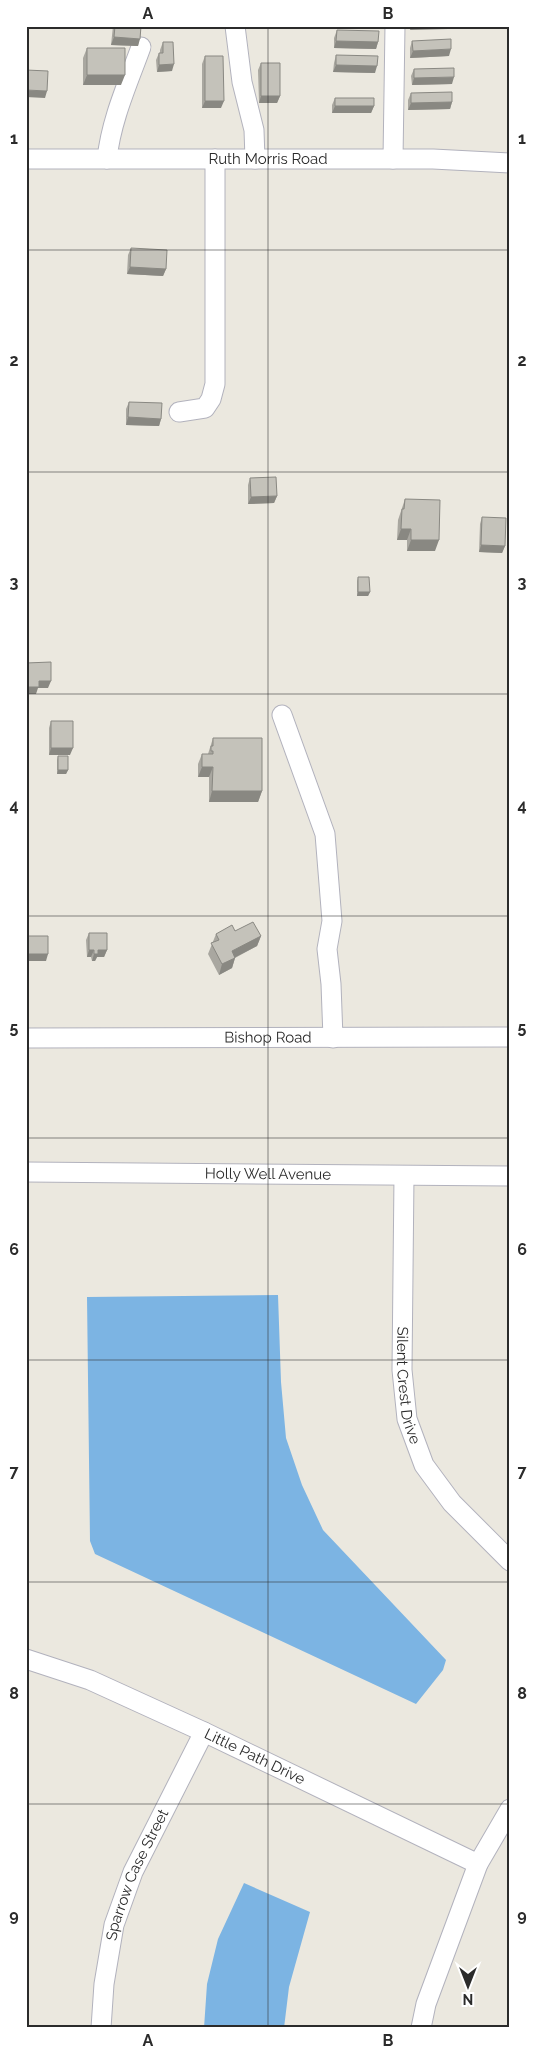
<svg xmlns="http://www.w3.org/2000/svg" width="536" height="2054" font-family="Raleway,sans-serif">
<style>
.water{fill:#7cb4e3}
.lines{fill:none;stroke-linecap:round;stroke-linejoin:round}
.minor-casing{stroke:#b2b2bd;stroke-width:21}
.minor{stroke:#fff;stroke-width:19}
.wall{fill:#a9a7a0}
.shaded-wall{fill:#898882}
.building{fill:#c4c2ba;stroke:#898882}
.grid{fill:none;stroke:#2b2b2b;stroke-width:1;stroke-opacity:0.55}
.labels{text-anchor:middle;stroke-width:4;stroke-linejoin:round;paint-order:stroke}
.street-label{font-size:15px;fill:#2b2b2b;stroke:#fff}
.neatline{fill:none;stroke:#2b2b2b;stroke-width:2}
.grid-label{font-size:16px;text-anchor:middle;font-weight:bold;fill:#2b2b2b}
</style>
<rect width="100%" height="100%" fill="#ebe8df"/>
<path class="water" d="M278,1295L281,1382L286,1438L302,1485L323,1530L446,1660L443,1670L416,1704L95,1554L90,1541L87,1297Z
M244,1883L310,1912L289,1987L284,2028H204L207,1984L218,1939Z"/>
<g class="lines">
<defs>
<g id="minor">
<path d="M235,26L242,82L254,130L255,159"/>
<path id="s1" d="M26,159H433L510,163"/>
<path d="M107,159C111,120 128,83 141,47"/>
<path d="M393,159L395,26"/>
<path d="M179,412L205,408L211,399L215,384V159"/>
<path d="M282,715L325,834L332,921L327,949L331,984L333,1038"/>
<path id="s2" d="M26,1038L510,1037"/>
<path id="s3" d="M26,1172L510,1176"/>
<path id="s4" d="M404,1176L402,1370L407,1419L424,1465L452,1503L510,1561"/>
<path id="s5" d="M26,1659L90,1680L204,1732L478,1864"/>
<path id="s6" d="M101,2028L104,1984L114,1925L133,1872L204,1732"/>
<path d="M421,2028L426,2004L478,1864L510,1809"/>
</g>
</defs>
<use href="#minor" class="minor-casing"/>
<use href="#minor" class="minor"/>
</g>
<path class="wall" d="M113,26H141L138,46L111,45Z
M337,30L378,42L376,49L334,48V38Z
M412,41L449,56L410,58V48Z
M163,42L172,71L157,72L156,60L159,53H160V50Z
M87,48L121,85H83V58Z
M336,55L375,73L333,72L334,63Z
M205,56L221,108H202V64Z
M261,63L280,96L277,103H259L258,70Z
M414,69L452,84L412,85L411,76Z
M411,93L452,102L450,109L408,110V100Z
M335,98L374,106L371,113H332V105Z
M131,248L166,269L163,276L127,274L128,255Z
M129,402L161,419L159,426L126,425V409Z
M250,478L277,496L274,503L248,504V485Z
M405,499L435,551H407V540H397L398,520Z
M482,517L505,546L502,553L479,552L480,524Z
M358,577L370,592L368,596H357V581Z
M51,721L70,755H49V728Z
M213,738L262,791L258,802H209V777H198V764L202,754H208Z
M58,756L68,770L66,774H57V760Z
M89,933L107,950L104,957H97L95,961H92L91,957H87L86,940Z
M216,934L261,936L257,946L235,958L232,968L219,975L208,954Z"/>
<path class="shaded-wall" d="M411,26H449L448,29L410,30Z
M114,37L140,39L138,46L111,45Z
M336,41L378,42L376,49L334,48Z
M451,49L449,56L410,58L413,51Z
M174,64L172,71L157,72L159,65Z
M336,65L377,66L375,73L333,72Z
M87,75H125L121,85H83Z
M454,77L452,84L412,85L414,78Z
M26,90L47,91L45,98L26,97Z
M261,96H280L277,103H259Z
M205,101H224L221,108H202Z
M452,102L450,109L408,110L411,103Z
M335,106H374L371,113H332Z
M130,267L166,269L163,276L127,274Z
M128,417L161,419L159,426L126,425Z
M277,496L274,503L248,504L251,497Z
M401,529H411L407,540H397Z
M411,540H439L435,551H407Z
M481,545L505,546L502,553L479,552Z
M358,592H370L368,596H357Z
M39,681H51L48,688H38L36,694H26L28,687Z
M51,748H73L70,755H49Z
M202,767H213L209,777H198Z
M58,770H68L66,774H57Z
M212,791H262L258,802H209Z
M261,936L257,946L228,961L232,951Z
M89,950H94L91,957H87Z
M98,950H107L104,957H97L95,961H92L94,954Z
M26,954H48L46,961H26Z
M235,958L232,968L219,975L222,964Z"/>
<path class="building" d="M115,26H141L140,39L114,37Z
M337,30L379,31L378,42L336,41Z
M451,39V49L413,51L412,41Z
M163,42H173L174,64L159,65V53H163Z
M87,48H125V75H87Z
M336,55L378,56L377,66L336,65Z
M205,56H223L224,101H205Z
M261,63H280V96H261Z
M454,68V77L414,78V69Z
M26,70L48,71L47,91L26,90Z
M452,92V102L411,103V93Z
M335,98H374V106H335Z
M131,248L167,250L166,269L130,267Z
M129,402L162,403L161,419L128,417Z
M276,477L277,496L251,497L250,478Z
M405,499L440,500L439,540H411V529H401L402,509H404Z
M482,517L506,518L505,546L481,545Z
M358,577H369L370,592H358Z
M51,662V681H39V687H28V681H26V663Z
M51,721H73V748H51Z
M213,738H262V791H212L213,767H202V754H213V751H211V746H213Z
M58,756H68V770H58Z
M253,922L261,936L232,951L235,958L222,964L211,943L219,940L216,934L232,925L235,931Z
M89,933H107V950H98V954H94V950H89Z
M26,936H48V954H26Z"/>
<path class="grid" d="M268,26V2028M26,250H510M26,472H510M26,694H510M26,916H510M26,1138H510M26,1360H510M26,1582H510M26,1804H510"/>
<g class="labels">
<g class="street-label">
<text dy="5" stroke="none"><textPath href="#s1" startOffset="242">Ruth Morris Road</textPath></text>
<text dy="5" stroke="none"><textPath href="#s2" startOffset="242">Bishop Road</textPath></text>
<text dy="5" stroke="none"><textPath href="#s3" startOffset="242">Holly Well Avenue</textPath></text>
<text dy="5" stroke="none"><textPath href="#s4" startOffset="210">Silent Crest Drive</textPath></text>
<text dy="5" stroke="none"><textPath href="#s5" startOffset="249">Little Path Drive</textPath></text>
<text dy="5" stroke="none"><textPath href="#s6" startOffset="159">Sparrow Case Street</textPath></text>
</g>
</g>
<rect width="536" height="2054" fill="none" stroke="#ffffff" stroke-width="55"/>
<g transform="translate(468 1986) rotate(180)" stroke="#ffffff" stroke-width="4" paint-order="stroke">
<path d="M0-4L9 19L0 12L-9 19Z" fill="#2b2b2b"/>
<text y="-8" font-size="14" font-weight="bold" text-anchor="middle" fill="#2b2b2b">N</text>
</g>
<rect x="28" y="28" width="480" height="1998" class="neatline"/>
<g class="grid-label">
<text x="148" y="19">A</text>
<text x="388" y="19">B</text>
<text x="14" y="144">1</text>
<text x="522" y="144">1</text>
<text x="14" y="366">2</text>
<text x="522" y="366">2</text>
<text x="14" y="588">3</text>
<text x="522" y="588">3</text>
<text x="14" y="811">4</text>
<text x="522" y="811">4</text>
<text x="14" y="1033">5</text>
<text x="522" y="1033">5</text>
<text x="14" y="1255">6</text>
<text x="522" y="1255">6</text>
<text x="14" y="1477">7</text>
<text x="522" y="1477">7</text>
<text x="14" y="1699">8</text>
<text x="522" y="1699">8</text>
<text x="14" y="1921">9</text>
<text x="522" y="1921">9</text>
<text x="148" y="2046">A</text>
<text x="388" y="2046">B</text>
</g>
</svg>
